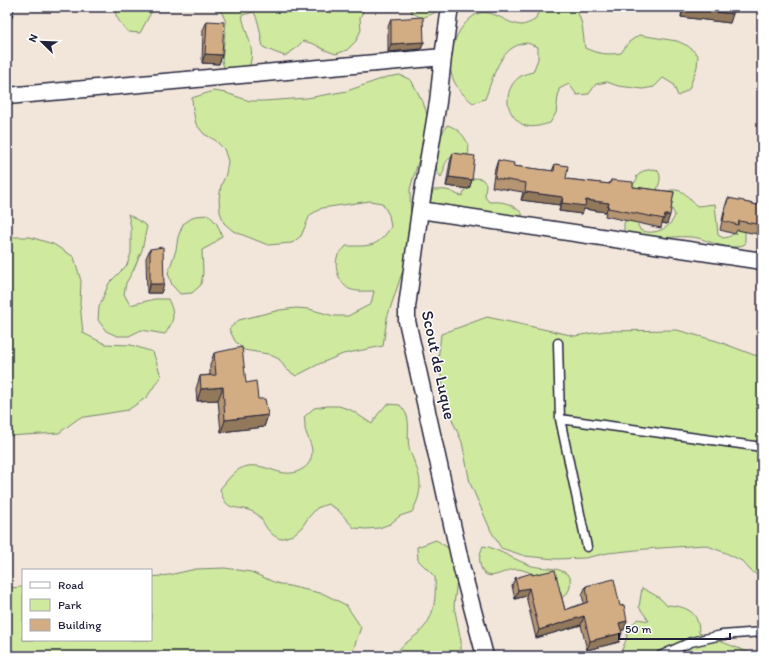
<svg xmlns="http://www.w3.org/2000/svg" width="769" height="663" font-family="Itim,sans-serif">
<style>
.green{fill:#cfe99f;stroke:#78866d}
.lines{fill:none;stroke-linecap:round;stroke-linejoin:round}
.lane-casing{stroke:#22223b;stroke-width:11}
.street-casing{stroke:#22223b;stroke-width:19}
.lane{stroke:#fff;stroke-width:8}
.street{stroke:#fff;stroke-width:16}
.wall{fill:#b59572;stroke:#22223b}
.shaded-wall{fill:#93795c;stroke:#22223b}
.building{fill:#d2ad84;stroke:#22223b}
.labels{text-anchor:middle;stroke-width:3;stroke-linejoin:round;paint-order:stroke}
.street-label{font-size:17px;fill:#22223b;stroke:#fff}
</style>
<rect width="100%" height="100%" fill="#f2e6da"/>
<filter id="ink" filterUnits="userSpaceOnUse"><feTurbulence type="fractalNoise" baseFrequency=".025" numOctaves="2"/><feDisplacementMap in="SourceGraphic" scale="8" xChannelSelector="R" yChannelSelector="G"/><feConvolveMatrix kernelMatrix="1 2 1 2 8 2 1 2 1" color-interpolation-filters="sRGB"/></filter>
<g filter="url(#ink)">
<path class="green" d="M115,7H154L140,33L128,32C122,25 114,17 115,7Z
M210,7H365L360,18L361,30L356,41L347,50L336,54L325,50L314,44L303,41L295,49L285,56L274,52L263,47C260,33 260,25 254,12L242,15C246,39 258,47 247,73L226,74L222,61L226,22L221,11Z
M412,7H441L434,13L422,18L411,12Z
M540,7H576L582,24L585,48C598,54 607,55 621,53L629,42L639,35L677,41L688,46L698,55L697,67L689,89L678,96L673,84L663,78L654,87L643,89L618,86L607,82L596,84L589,94L577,95L569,84L559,89L556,113L550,123C543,125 534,128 526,126C520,124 515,119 512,114C504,102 508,84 521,76C524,74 529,73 533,72L538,59V47C534,46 529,43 526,43C499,46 493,79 485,99L473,103C449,84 445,66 456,38C459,30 467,20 475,15C491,6 505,24 521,25C525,25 531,22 535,20Z
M400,75L411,80L423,102L427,114V127L421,152L410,189L411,226L407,258L387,318L383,346L343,354L319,364L296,376L286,369L279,359L268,354L244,350L235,341L229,329L239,320L280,310L296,308L309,309L334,316H348L371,304L374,291C366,291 356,292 349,289C339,283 333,266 338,255C340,252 344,249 346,246C370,246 377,248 391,227L389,215L382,203L370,201L322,208L310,215L301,236L292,243L268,245L233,231L224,223L220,212L219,199L221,186L226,174L228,161L224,149L215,140L204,134L196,124L193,110L192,98L213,91L226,93L250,101H264L307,98L347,91L387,77Z
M447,125C459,128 472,142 468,155C457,157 447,154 444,168C444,172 443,173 441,177L437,172C434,156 438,138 447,125Z
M653,169L657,170C663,176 659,185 656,192L632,199V186L638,178L636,177L643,171Z
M476,178L482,179L486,184L485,197L489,202C504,201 510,203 522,213V220L433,207L430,202L433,190C439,190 445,189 450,191C455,193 457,195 462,196L469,180Z
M671,190C686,189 687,198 697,206L715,204L718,235L723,238C730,237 734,235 738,228H744L745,231V244C730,252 713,242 698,238C683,235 669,238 655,238C645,238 634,235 624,234V223L628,218C635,221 638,223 640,230C653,236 671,229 675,215L664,193Z
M128,214L147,226L142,250L133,271L126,283L124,294L130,305L155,299H168C175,314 175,320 165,334L141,330L129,336H117L106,331L98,320L99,307L109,283L127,265L131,253V227Z
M209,215L217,224L222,236L213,244L202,250L203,273L201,285L192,293L180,294L172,285L168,273L176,250L178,237L183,224L195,216Z
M7,237H30L53,244L74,257L81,281L80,304L83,333L105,344L131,345L153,352L161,376L147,397L128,410L79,418L59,433L7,436Z
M487,317L575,336L605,331L677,330L717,341L754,355L762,356V578L751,571L742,561L726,553L705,545L646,549L608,553L585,558L555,559L525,556L501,548L491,531L470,483L462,442L453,422L445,395L438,361L441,334Z
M387,404L400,405C402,408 406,412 407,416C410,425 407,437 409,447C410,453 413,458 415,464C423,482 421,495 412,512L400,516L390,524L379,528L366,529L354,528L338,510L328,504L317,508L308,518L302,527L293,535L280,539C277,537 272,535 270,532C264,526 262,517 255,513C238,503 227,516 220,489C228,480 235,468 248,466C269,463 284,482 304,468C309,465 312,458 312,452C312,444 307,437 305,429C305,425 305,421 304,417L314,408L327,406H339L351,410L372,424L378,414Z
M436,540L447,547L454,558L458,570L454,606L461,641V656H396C398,647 408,642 415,636C435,621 436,600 435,577L418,560L417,547Z
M483,546L489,547C502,552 516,560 529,565C543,570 560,565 570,577C571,587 570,593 561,598L529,572C525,571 521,569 517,569C503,569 485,587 480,564C479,557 480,553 483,546Z
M225,568L251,572L276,583L324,594L346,605L361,627L351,656H9L7,654V588L23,587V640H151V577L169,575L196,569Z
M642,588C651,593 661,597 667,606L669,605C688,607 699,612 699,633L758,656H609L622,650L626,640L629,627L638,619L649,621L639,607Z"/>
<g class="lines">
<defs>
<path id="lane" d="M558,343L560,419L762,447
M560,419L587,547
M660,656L691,642L722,635L762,632"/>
<path id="street" d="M450,7L443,57L438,102L420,210L407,307V321L462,569L485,656
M7,96L443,57
M420,210L762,261"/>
</defs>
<use href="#lane" class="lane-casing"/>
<use href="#street" class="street-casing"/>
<use href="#lane" class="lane"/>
<use href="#street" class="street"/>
</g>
<path class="wall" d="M682,7H734L730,23L681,17Z
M391,19L424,42L421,49L388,52V27Z
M207,21L222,55L219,64L202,63L203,30Z
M453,153L472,180L469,189L446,186L450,162Z
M498,160L513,166L552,171L555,164L566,179L609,184L611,180L633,187L674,192L667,224L662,223L661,228L605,216L606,212L584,209L582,214L559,211L560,205L521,200L523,192L492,187L495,169Z
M728,198L744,202L762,206V235L737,230L735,234L720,230L725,207Z
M150,249L164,284L161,293H147L146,258Z
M214,353L246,383L258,399L268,415L264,427L221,432L218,400L197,401L196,389L200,376L210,375V365Z
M532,575L560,591L565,610L584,603L582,595L586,586L624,630H621L619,642L587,650L581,625L536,638L526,596L515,599L512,586L515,578Z"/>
<path class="shaded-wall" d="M684,8L733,14L730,23L681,17Z
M7,13L13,14L10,22H7Z
M424,42L421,49L388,52L391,44Z
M205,54L222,55L219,64L202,63Z
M449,177L472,180L469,189L446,186Z
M525,192L563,197L560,205L521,200Z
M586,200L609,203L606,212L584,209L582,214L559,211L562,203Z
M665,215H670L667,224L662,223Z
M150,284H164L161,293H147Z
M223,387L218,400L197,401L201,389Z
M268,415L264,427L221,432L225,420Z
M529,588L526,596L515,599L518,590Z
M584,616L581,625L536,638L539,630Z
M627,621L624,630L616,631L619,623Z
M622,633L619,642L587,650L590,641Z"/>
<path class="building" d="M7,7H14L13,14L7,13Z
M684,7H734L733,14L684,8Z
M423,17L424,42L391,44V19Z
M207,21L224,22L222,55L205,54Z
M453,153L475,156L472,180L449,177Z
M498,160L514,163L513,166L554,171L555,164L568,166L566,179L610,184L611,180L633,182V187L674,192L670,215H665L664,219L608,208L609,203L586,200L585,206L562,203L563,197L525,192L526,183L495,178Z
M728,198L744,201V202L762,206V225L739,221L738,225L723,221Z
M163,247L164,284H150V249Z
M242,347L246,383L256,381L258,399H265L268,415L225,420L223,387L201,389L200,376L216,375L214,353Z
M555,570L560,591L565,610L588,602L586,586L614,579L620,606L624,605L627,621L619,623L622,633L590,641L584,616L539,630L529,588L518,590L515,578L532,573V575Z"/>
</g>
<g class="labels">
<g class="street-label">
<text transform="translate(439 365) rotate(78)" y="6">Scout de Luque</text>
</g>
</g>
<rect width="769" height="663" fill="none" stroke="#fff" stroke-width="24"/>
<rect x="12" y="12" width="745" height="639" fill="none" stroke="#22223b" stroke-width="1.5" filter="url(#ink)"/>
<rect x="22" y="569" width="130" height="72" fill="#ffffff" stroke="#a7a7b1"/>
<rect x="30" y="582" width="20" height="6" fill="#ffffff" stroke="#a7a7b1"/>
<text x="58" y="589" font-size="12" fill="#22223b">Road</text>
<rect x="30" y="599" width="20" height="12" fill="#cfe99f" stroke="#a7a7b1"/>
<text x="58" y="609" font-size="12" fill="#22223b">Park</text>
<rect x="30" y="619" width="20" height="12" fill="#d2ad84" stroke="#a7a7b1"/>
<text x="58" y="629" font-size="12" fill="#22223b">Building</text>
<g transform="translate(42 42) rotate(293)" stroke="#ffffff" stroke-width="3" paint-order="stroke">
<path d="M0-3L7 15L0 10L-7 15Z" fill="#22223b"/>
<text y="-6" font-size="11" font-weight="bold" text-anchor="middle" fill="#22223b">N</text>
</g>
<path d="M619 633v6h111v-6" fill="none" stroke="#22223b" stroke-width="2"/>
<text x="625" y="633" font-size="12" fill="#22223b" stroke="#ffffff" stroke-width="3" paint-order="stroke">50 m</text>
</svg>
